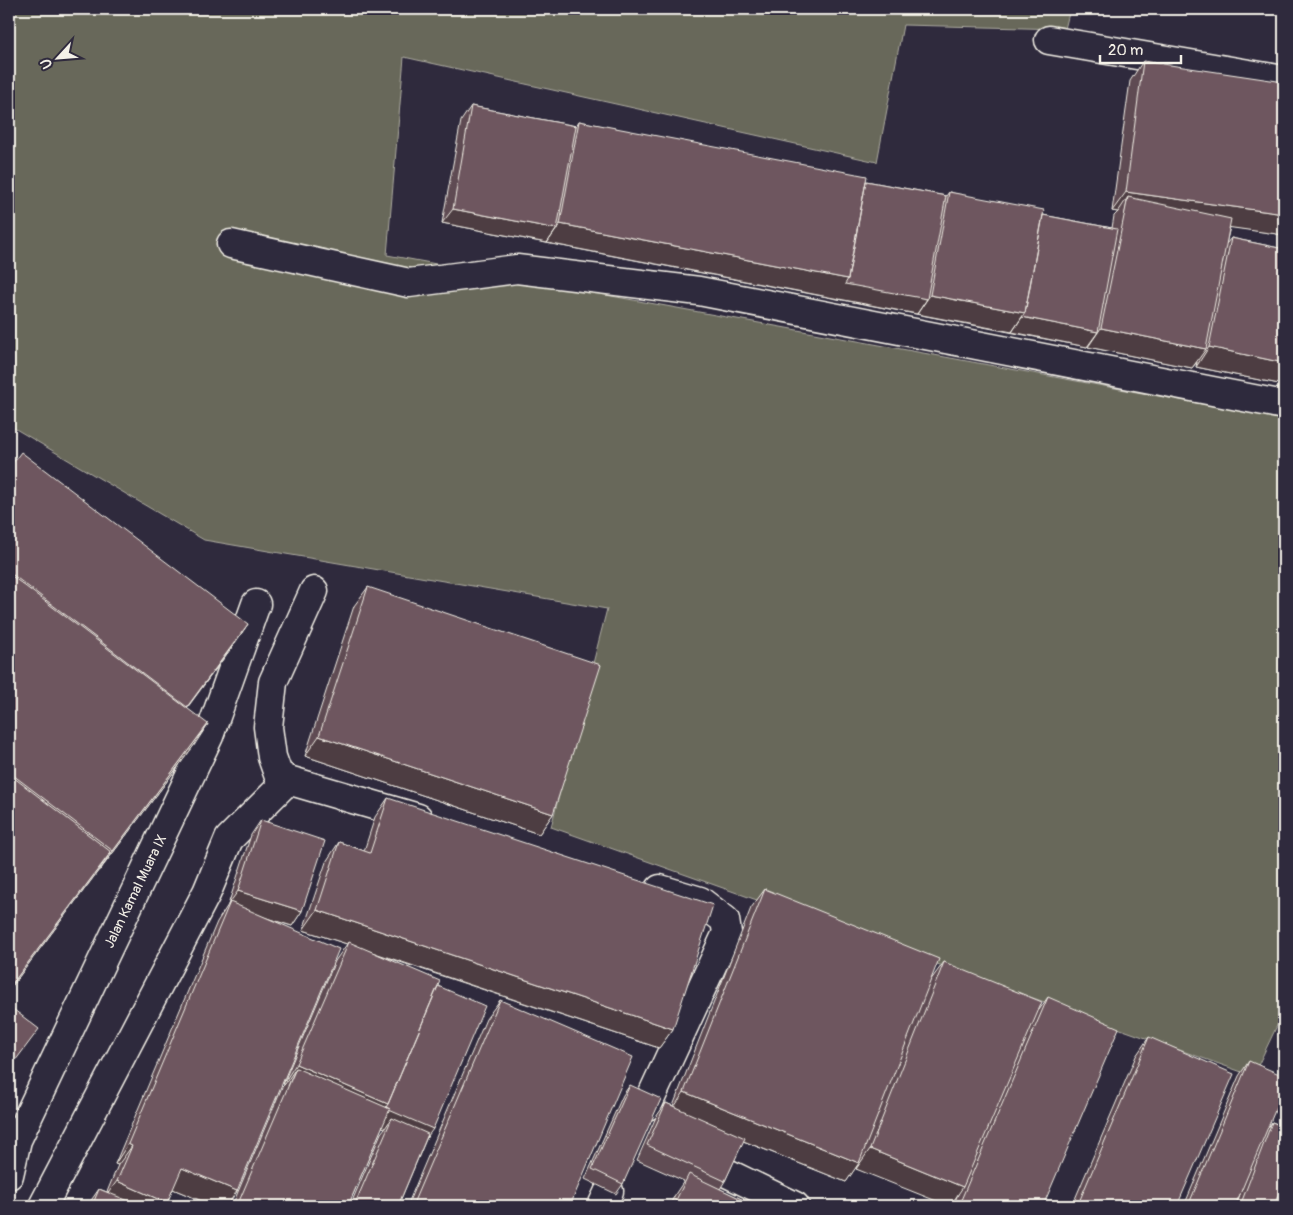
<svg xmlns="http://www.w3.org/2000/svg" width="1293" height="1215" font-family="Pangolin,sans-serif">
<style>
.green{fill:#67685a;stroke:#aeaca1}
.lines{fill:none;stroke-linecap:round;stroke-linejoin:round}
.minor-casing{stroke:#f4f1e8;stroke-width:31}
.minor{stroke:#2f2a3d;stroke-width:28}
.wall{fill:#5f4b52;stroke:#f4f1e8}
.shaded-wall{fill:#4d3d42;stroke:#f4f1e8}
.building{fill:#6e575f;stroke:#f4f1e8}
.labels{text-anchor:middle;stroke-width:4;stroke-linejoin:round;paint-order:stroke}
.street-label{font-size:14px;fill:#f4f1e8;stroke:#2f2a3d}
</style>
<rect width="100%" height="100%" fill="#2f2a3d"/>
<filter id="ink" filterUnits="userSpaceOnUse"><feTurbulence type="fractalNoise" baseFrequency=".02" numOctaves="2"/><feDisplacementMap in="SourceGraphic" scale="10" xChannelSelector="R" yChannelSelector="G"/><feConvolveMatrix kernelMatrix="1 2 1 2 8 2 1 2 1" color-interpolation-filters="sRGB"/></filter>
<g filter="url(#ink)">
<path class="green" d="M9,9H1070L1065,29L903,25L877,162L404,57L387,255L1284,419V1011L1253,1076L551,827L607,609L204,540L9,425Z"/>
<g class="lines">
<defs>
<path id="minor" d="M1049,40L1284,80
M231,244L409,283L517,269L699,291L1284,405
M314,591L273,682L268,727L272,757L278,774L288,780L418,818
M647,1106L727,933L725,920L700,901L660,889
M727,1173L795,1206
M9,1175L17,1140L209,736L256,604
M43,1206L207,892L229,839L288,780
M602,1206L609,1191"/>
</defs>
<use href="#minor" class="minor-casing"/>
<use href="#minor" class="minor"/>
</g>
<path class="wall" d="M1143,61L1284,235L1230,227L1226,244L1231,238L1284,249V385L1196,367L1197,362L1192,368L1088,347V345L1087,347L442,223L461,121L471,106L576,126L579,121L866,181L946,196L949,192L1043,215L1112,228L1114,216L1118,212L1112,211L1130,81Z
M9,468L235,643L187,708L195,744L100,870H99L9,990Z
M368,587L553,814L539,834L305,756L354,606Z
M388,798L673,1029L659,1048L379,955L438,986L427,1137L398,1206H350L381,1133L385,1128L382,1127L348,1206H232L282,1087L285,1084H283L335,961L347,944L303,930L326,862L339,842L364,851L375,817Z
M261,820L302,911L292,926L266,918L237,1191L227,1206H214L173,1189L165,1206H89L92,1199L99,1189L107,1192L118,1165L115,1164L217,922L228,905L251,835Z
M765,889L930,981L944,962L1039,1010L1048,997L1043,1206H953L958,1194L856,1169L858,1164L846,1182L743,1141L725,1181L720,1189L756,1206H669L676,1193L684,1181L637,1160L656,1117L666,1103L673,1106L751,908Z
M500,1000L570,1206H407L486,1019Z
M1149,1037L1177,1206H1072L1136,1056Z
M1249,1061L1267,1129L1272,1122L1280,1125L1284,1120H1282L1284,1114V1180L1274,1206H1236L1240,1194L1235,1206H1184L1239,1076Z
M630,1085L623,1184L616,1194L585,1179L623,1095Z
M1284,1184V1206H1276Z"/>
<path class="shaded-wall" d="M1126,192L1284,214V235L1125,213L1128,197L1118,212L1112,211Z
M453,209L557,229L547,243L442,223Z
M560,224L848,279L927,299L917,314L547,243Z
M930,295L1025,313L1012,332L917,314Z
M1022,317L1098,332L1087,347L1012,332Z
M1101,328L1206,349L1192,368L1088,347Z
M1209,347L1284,363V385L1196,367Z
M248,624L235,643L173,726L187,707Z
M208,724L195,744L100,870L113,851Z
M319,736L553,814L539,834L305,756Z
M111,852L98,871L9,990V988Z
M238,891L302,911L292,926L229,906L230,902L228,905Z
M317,910L673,1029L659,1048L348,944L349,942L347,944L303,930Z
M296,1064L388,1104L433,1129L422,1144L392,1118L385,1128L288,1086L296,1068L285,1084H283Z
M684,1092L859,1163L846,1182L671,1112Z
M128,1144L132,1146L118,1165L115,1164Z
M870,1149L963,1187L950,1206H949L856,1169Z
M182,1168L237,1191L227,1206H214L168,1187Z
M117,1181L167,1203L165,1206H117L103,1200Z
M961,1200L975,1206H957Z
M1079,1202L1089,1206H1076Z"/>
<path class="building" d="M1143,61L1284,82V214L1126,192Z
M471,106L576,126L557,229L453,209Z
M579,121L867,176L848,279L560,224Z
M866,181L946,196L927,299L845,284L848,279Z
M949,192L1044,210L1025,313L930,295Z
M1128,197L1231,219L1206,349L1101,328Z
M1043,215L1117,229L1098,332L1022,317L1025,313Z
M1231,238L1284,249V363L1209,347Z
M21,452L248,624L187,707L9,572V468Z
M9,574L208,724L113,851L9,772Z
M368,587L601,665L553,814L319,736Z
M9,774L111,852L9,988Z
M388,798L713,905L673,1029L317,910L339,842L370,853Z
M261,820L325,841L302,911L238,891Z
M765,889L939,959L859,1163L684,1092Z
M230,902L339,949L237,1191L182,1168L167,1203L117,1181L132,1146L128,1144Z
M349,942L440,981L388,1104L296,1064Z
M944,962L1042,1002L963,1187L870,1149Z
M438,986L485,1006L433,1129L389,1110L390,1109L386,1107L388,1104Z
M1048,997L1119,1028L1043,1206H975L961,1200Z
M500,1000L633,1057L570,1206H412Z
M9,1006L39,1029L9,1069Z
M1149,1037L1234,1074L1177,1206H1089L1079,1202Z
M1249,1061L1284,1076V1089L1235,1206H1188Z
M296,1068L390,1109L348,1206H237Z
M630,1085L661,1099L623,1184L592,1169Z
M666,1103L745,1138L725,1181L647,1145Z
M392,1118L428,1134L398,1206H354Z
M1284,1119V1127L1281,1126Z
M1272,1122L1284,1127V1180L1274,1206H1240Z
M689,1174L756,1206H673Z
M99,1189L141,1206H92Z
M1284,1194V1206H1280Z"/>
</g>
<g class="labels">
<g class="street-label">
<text transform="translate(135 891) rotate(-64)" y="5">Jalan Kamal Muara IX</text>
</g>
</g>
<rect width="1293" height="1215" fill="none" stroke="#2f2a3d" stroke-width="30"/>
<rect x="15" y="15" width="1263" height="1185" fill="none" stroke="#f4f1e8" stroke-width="2" filter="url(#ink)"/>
<g transform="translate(58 58) rotate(244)" stroke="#2f2a3d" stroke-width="4" paint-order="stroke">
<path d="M0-4L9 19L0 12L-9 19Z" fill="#f4f1e8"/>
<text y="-8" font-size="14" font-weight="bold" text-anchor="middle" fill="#f4f1e8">U</text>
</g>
<path d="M1100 55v8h81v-8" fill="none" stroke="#f4f1e8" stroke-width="2.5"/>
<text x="1108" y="55" font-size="15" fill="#f4f1e8" stroke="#2f2a3d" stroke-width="4" paint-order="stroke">20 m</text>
</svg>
